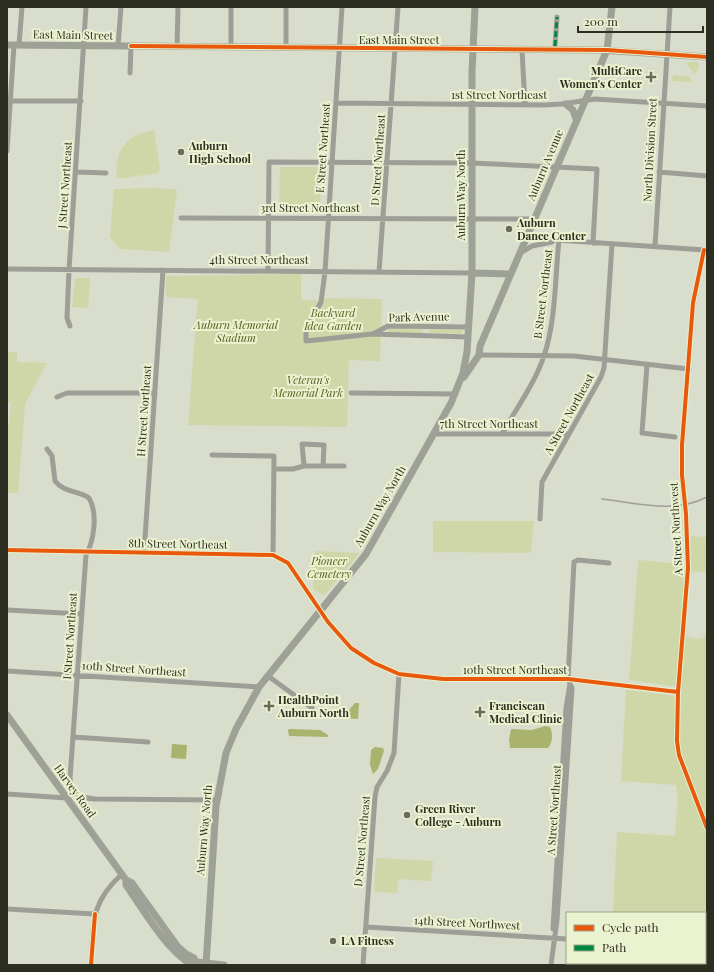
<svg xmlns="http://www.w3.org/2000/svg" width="714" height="972" font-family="'Playfair Display',serif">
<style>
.green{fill:#cfd7a8}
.water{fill:#a9b36d}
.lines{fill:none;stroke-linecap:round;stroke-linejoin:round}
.minor{stroke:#9d9f97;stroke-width:5}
.major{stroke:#9ea195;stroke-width:7}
.rail{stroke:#9ea195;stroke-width:1.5}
.quiet{stroke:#00873e;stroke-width:3;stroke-dasharray:6 3;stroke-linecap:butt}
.cycleway-casing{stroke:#ebf2d0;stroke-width:6}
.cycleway{stroke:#e8590c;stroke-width:4}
.poi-dot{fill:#686b5c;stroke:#ebf2d0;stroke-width:1.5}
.labels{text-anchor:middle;stroke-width:4;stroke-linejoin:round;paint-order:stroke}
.street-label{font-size:11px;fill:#2b2e21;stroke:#ebf2d0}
.poi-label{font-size:11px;font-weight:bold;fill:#2b2e21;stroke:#ebf2d0;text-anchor:start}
.park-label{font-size:11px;font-style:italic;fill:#555e1c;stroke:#ebf2d0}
</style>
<rect width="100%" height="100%" fill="#d9ddcb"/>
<path class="green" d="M688,62H697L699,64L698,70L694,74L686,63Z
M673,75L688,76L693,82L672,81Z
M154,130L160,169L157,173L117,179C114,151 126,135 154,130Z
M280,167H321L320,213H279Z
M156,188L174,189L177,191L169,252L120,249L110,237L114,189Z
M301,274V300L319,301V298L382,299L380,361L349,360L347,427L188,425L198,299L166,297V276Z
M75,278H90L88,308L72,307Z
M388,328L422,329L424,333H387Z
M430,329L462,330L463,332L461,334L429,333Z
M7,352H17V362L47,363L25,404L18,493H7V424H9L11,403H7Z
M433,521H534L531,551L529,553L433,552Z
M691,536L707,537V572L688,571L683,636L699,639L703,638L707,630V943H705V913H613L617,832L675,836L678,799L676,785L621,781L626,690L678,696L679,687L629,680L638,562L639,560L690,565Z
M315,551L360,553L326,593L322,595L313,589Z
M376,858L433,861L431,881L398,879L397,893L374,892Z"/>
<path class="water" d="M355,703H359L358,719L342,718Z
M545,726L550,727C553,734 553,742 548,748H510L509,740L511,729L532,730Z
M290,729L320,730L328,735V737L289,736L288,730Z
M172,744L187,745L186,759L171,758Z
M375,747L383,748L384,751L378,769L373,774L370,765L371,750Z"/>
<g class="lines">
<path class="minor" d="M342,7L325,272L321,302L306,331V341L372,334L468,337
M19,45L22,7
M118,46L121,7
M555,46L557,17
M177,47L178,7
M231,47V7
M286,48V7
M522,50L525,105
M130,73L131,46
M8,101H81
M336,103L544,105L562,104L595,99L707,106
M7,151L14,45
M77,172L106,173
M659,172L707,176
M181,218L535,219
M527,238L705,250
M655,246L670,7
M704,250L693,303L682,445V475L686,514L688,568L678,692L677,741L679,755L707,828
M520,253L532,246L552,242
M7,269L472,273
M268,271L269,162L472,163L597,169L593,243
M379,272L398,7
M70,326L67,318L69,270L86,7
M373,334L388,326L469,327
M479,355L574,356L689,369
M647,365L642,433L675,437
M351,393L456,394
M57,397L67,393H155
M434,434H569
M502,434C516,409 535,383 544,356C556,320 555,278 559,240
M47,449L52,456L55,481C64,493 78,490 89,498C98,513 94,541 86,555L70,778C71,794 80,798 95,799L216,800
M212,455L274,456L273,555
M304,466L302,444L324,445L323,466
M274,469H293L304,466H344
M540,519L542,482L601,377L604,368L612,244
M7,550L273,555L288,563L328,622L351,648L374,663L399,674L443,679H568L678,692
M144,553L163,270
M7,610L82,614
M7,671L259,687
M268,676L312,708
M73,737L148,742
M7,794L67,798
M7,909L95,914
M366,927L567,939
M553,929L566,708L570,684
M705,948H707
M91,965C94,924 89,904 122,874
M363,965L375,797L377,787L387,771L394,753L399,674
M551,965L557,920L572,688L568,679L574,562L578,560L609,563"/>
<path class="major" d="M7,45L600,50L707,57
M566,104L573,110L576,119
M472,273L511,274
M464,377L479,355L480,346L607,50L612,7
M7,715L126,880L132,883L178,947L186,954L194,958L196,962
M126,880V885C142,908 167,951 191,964L196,962L224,965
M206,965L216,806L226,753L236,729L259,687L366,554L451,403L463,373L467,352L472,273V72L475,7"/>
<path class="rail" d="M602,499C636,503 675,514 707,497"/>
<path class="quiet" d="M555,46L557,17"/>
<defs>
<path id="cycleway" d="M131,46L607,50L707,57
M704,250L693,303L682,445V475L686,514L688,568L678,692L677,741L679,755L707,828
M7,550L273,555L288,563L328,622L351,648L374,663L399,674L443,679H568L678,692
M91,965L95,914"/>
</defs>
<use href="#cycleway" class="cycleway-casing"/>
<use href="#cycleway" class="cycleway"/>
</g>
<g class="poi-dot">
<path d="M649 71h4v4h4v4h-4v4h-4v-4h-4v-4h4z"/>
<circle cx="181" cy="152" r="4"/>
<circle cx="509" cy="229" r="4"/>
<path d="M267 700h4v4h4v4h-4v4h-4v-4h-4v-4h4z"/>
<path d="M478 706h4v4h4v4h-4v4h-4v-4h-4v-4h4z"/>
<circle cx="407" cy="815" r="4"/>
<circle cx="333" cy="941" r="4"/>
</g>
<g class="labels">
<g class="street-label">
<text transform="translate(73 35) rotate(1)" y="4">East Main Street</text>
<text x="399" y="44">East Main Street</text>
<text x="499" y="99">1st Street Northeast</text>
<text transform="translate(323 148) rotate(-86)" y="4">E Street Northeast</text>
<text transform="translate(650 150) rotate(-87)" y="4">North Division Street</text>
<text transform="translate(378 160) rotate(-86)" y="4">D Street Northeast</text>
<text transform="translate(545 165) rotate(-67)" y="4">Auburn Avenue</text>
<text transform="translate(65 185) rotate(-86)" y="4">J Street Northeast</text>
<text transform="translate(461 195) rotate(-90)" y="4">Auburn Way North</text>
<text x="310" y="212">3rd Street Northeast</text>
<text x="259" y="264">4th Street Northeast</text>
<text transform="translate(543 294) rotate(-83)" y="4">B Street Northeast</text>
<text transform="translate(419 317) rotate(-1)" y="4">Park Avenue</text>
<text transform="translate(144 411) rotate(-86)" y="4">H Street Northeast</text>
<text transform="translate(569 414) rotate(-61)" y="4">A Street Northeast</text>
<text x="489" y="428">7th Street Northeast</text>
<text transform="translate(380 506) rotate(-60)" y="4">Auburn Way North</text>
<text transform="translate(676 529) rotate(-93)" y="4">A Street Northwest</text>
<text transform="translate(178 544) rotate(1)" y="4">8th Street Northeast</text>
<text transform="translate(70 636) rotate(-86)" y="4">I Street Northeast</text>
<text transform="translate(134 669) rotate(4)" y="4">10th Street Northeast</text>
<text x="515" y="674">10th Street Northeast</text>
<text transform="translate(75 791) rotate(54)" y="4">Harvey Road</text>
<text transform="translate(554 810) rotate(-86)" y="4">A Street Northeast</text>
<text transform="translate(204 830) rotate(-85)" y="4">Auburn Way North</text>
<text transform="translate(362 841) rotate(-85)" y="4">D Street Northeast</text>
<text transform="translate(467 923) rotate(3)" y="4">14th Street Northwest</text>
</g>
<g class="poi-label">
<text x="642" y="75" text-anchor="end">MultiCare<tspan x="642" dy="13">Women's Center</tspan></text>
<text x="189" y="150">Auburn<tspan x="189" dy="13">High School</tspan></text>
<text x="517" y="227">Auburn<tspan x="517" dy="13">Dance Center</tspan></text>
<text x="278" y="704">HealthPoint<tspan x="278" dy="13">Auburn North</tspan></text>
<text x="489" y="710">Franciscan<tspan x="489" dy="13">Medical Clinic</tspan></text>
<text x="415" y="813">Green River<tspan x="415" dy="13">College - Auburn</tspan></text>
<text x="341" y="945">LA Fitness</text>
</g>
<g class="park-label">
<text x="333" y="317">Backyard<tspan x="333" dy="13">Idea Garden</tspan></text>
<text x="236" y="329">Auburn Memorial<tspan x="236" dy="13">Stadium</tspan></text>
<text x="308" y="384">Veteran's<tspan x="308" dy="13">Memorial Park</tspan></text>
<text x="329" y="565">Pioneer<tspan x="329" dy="13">Cemetery</tspan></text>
</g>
</g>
<rect width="714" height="972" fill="none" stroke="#2b2e21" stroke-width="16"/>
<rect x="566" y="912" width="140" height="52" fill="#ebf2d0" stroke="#9ea48a"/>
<rect x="574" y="925" width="20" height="6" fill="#e8590c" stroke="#9ea48a"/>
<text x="602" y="932" font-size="12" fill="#2b2e21">Cycle path</text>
<rect x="574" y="945" width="20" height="6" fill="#00873e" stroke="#9ea48a"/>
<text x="602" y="952" font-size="12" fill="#2b2e21">Path</text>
<path d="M578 26v6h125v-6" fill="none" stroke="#2b2e21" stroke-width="2"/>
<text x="584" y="26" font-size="12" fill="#2b2e21" stroke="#ebf2d0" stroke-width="3" paint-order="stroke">200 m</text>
</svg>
